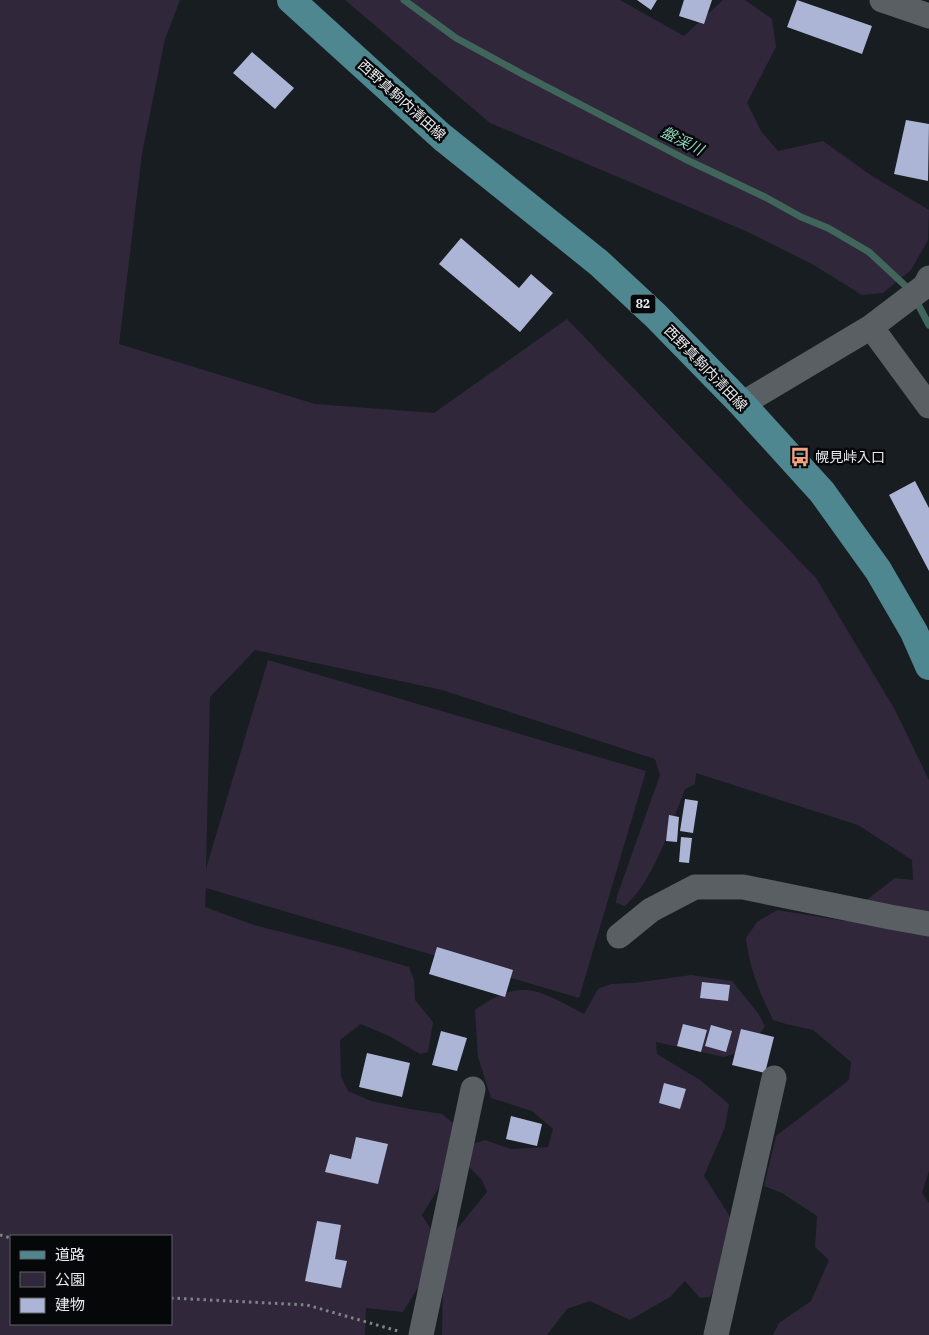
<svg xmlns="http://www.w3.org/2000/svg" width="929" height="1335" font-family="'IBM Plex Serif','Noto Sans JP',serif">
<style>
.green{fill:#30273b;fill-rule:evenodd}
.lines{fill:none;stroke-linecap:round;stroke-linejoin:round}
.stream{stroke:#40655a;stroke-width:7}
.building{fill:#acb5d5}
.path{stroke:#808488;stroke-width:3;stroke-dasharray:2.5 4;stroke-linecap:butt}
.minor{stroke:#595f63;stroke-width:25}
.major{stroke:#4f8790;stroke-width:28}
.labels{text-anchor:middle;stroke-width:5;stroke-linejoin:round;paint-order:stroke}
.shield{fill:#060709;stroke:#a5a7aa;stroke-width:1}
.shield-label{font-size:12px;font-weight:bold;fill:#e9ecef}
.street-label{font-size:14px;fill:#e9ecef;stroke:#060709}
.poi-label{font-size:14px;fill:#e9ecef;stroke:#060709;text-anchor:start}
.water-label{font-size:15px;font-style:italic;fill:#91d7c2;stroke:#060709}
</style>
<rect width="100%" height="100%" fill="#181d21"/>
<path class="green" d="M0,0H180L165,39L142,154L119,344L315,404L434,413L567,319L816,578L895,710L929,780V1171L922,1193L929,1203V1335H773L779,1323L811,1301L829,1260L815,1247L817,1216L782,1193L764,1186L776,1136L849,1080L851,1062L813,1030L786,1024L773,1020C760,993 749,968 746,938L757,922L777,910L845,921L865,901L895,878L913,880L912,860L858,825L696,773L695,784L685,789C672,823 653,882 625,906L616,903L617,896L660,775L655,759L442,690L255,650L210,697L206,869L268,660L646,771L579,998L206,888L205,907L254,925L344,948L409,967L414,980L415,1000L433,1022L428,1052L420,1054L389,1036L361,1024L340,1040L341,1076L348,1091L371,1101L410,1109L442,1114L457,1126L449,1166L438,1189L422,1215L430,1228L452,1235L487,1192L482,1180L465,1163L469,1145L485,1140L511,1149L548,1147L553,1129L532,1111L491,1098L478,1057L475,1010C521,976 540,991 584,1014L598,989L611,984L634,983L691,975L732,981L758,1013L765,1026L751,1048L724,1057L656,1042L657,1054L700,1080L729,1104L725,1127L704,1176L734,1223L718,1281L710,1297L700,1298L685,1281L670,1297L630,1320L590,1301L567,1309L547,1335H442L443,1282L419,1286L403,1312L366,1308L365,1335H0ZM11,1236H171V1324H11Z
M345,0H620L684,36L723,0H745L772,19L776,47L747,103L761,131L778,151L823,141L872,176L929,210L928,240L911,270L883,293L862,295L812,264L748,232L490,123Z"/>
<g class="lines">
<path class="stream" d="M404,0L456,38L524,75L685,159L765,197L801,217L828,228L869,252L911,291L929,325"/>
</g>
<path class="building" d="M637,0H657L651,10Z
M684,0H712L704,24L679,16Z
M797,0L872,26L862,54L787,27Z
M252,52L294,88L275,109L233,73Z
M906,120L929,124L928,181L894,174Z
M461,238L519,288L531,274L553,293L520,332L439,264Z
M915,481L929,508V571L889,495Z
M685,799L698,801L693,833L680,831Z
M669,815L679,817L677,842L666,841Z
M681,837L692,838L689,863L679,862Z
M437,947L513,970L505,997L429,974Z
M702,982L730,985L728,1001L700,998Z
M683,1024L707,1030L701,1052L677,1046Z
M711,1025L732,1031L726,1052L705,1046Z
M741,1029L774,1037L765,1073L732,1065Z
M441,1031L467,1038L457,1071L432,1065Z
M367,1053L410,1063L402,1097L359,1087Z
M664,1083L686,1089L680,1109L659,1103Z
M511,1116L542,1124L537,1146L506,1139Z
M356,1137L388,1144L378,1184L325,1172L330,1154L351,1159Z
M317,1221L341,1225L335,1259L347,1261L341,1288L305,1281Z"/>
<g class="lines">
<path class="path" d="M0,1235L11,1238
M171,1298L307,1305L398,1331"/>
<path class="minor" d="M882,0L929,16
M871,327L929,406
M742,404L871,327L925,286L929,278
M619,936L651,910L695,887H743L890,917L929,924
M421,1335L473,1089
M716,1335L774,1078"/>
<path class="major" d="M291,0L442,137L599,263L656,316L742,404L822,492L878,570L914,632L929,666"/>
</g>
<defs>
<symbol id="bus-bare" viewBox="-9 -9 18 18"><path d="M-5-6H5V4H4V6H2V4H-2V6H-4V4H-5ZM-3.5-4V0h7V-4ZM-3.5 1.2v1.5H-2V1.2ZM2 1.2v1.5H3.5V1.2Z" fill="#f2a17e" stroke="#060709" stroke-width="2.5" paint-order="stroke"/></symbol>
</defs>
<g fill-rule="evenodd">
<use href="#bus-bare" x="786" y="443" width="28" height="28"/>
</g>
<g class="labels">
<rect class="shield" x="630.5" y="294.5" width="25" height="19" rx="4"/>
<g class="shield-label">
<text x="643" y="308">82</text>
</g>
<g class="street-label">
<text transform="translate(402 100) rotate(42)" y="5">西野真駒内清田線</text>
<text transform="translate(706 368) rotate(46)" y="5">西野真駒内清田線</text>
</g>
<g class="poi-label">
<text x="815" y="462">幌見峠入口</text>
</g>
<g class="water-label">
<text transform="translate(682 141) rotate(27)" y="5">盤渓川</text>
</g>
</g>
<rect x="10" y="1235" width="162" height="90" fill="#060709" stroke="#616365"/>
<rect x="20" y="1251" width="25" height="8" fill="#4f8790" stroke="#616365"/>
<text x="55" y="1260" font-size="15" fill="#e9ecef">道路</text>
<rect x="20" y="1272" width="25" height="15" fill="#30273b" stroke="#616365"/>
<text x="55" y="1285" font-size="15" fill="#e9ecef">公園</text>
<rect x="20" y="1298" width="25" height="15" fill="#acb5d5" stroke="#616365"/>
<text x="55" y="1310" font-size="15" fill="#e9ecef">建物</text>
</svg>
